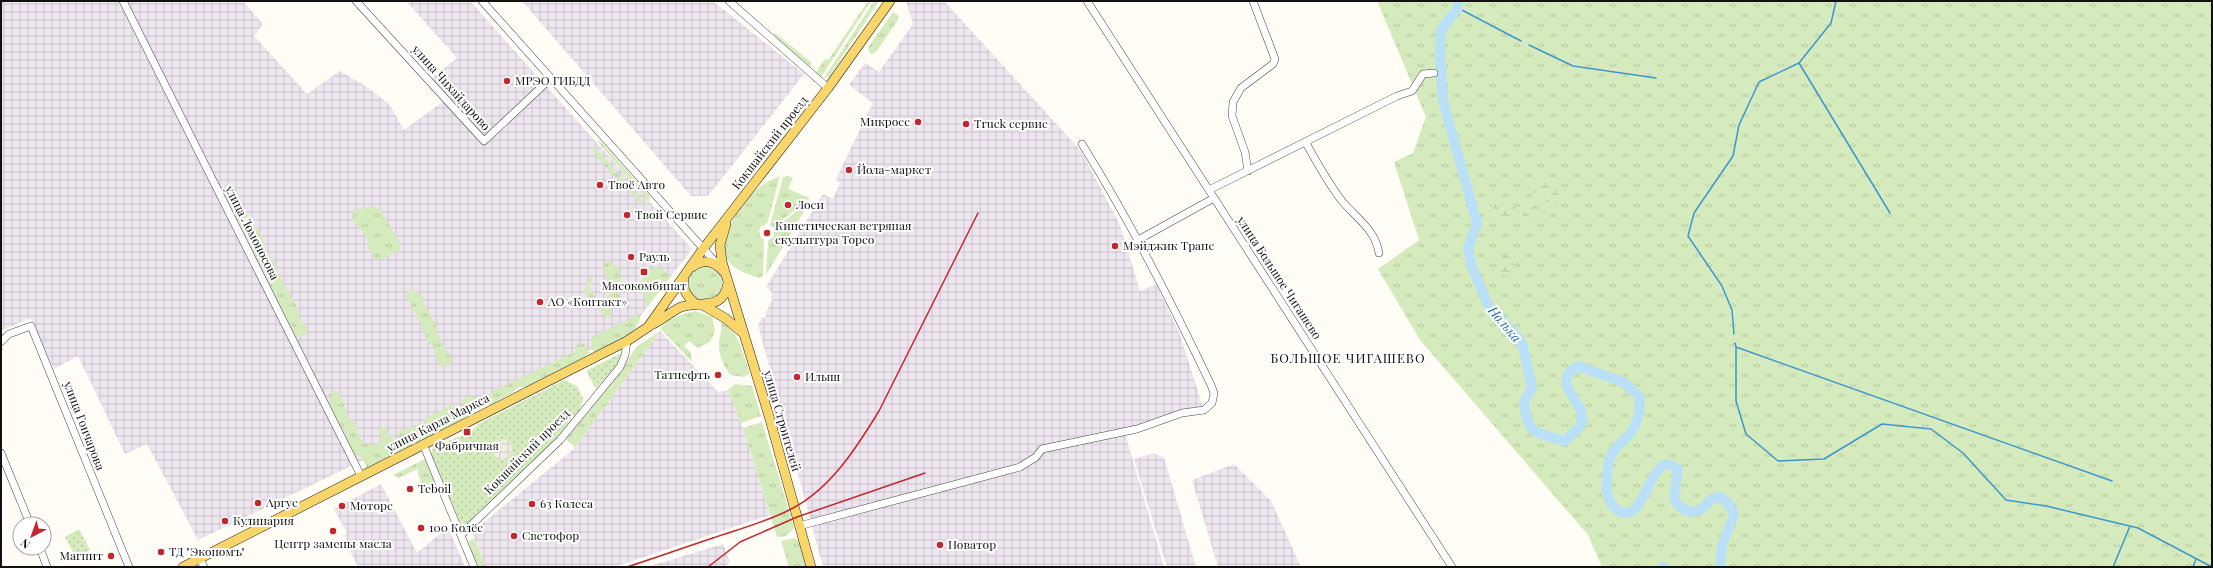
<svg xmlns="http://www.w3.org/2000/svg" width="2213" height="568" font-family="'Playfair Display',serif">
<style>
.industrial{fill:url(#industrial-grid)}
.grass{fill:url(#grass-tufts)}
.wetland{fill:url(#wetland-marsh)}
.park{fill:url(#park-dots)}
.plaza{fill:url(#plaza-grid)}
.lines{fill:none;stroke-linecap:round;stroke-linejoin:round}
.stream{stroke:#3f96cf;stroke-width:1.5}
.river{stroke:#b9e0f7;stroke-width:10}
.minor-casing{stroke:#444;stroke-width:8}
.major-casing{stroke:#222;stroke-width:10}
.minor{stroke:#fff;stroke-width:7}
.major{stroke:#f9d66b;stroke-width:9}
.rail{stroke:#c4262e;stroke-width:1.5}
.poi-dot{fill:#c4262e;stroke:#fff;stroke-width:1.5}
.labels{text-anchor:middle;stroke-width:4;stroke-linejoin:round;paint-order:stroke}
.poi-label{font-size:12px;fill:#111;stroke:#fff;text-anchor:start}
.street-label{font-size:12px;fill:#111;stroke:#fff}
.water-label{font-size:13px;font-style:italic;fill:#1768a6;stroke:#fff}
.neighbourhood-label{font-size:13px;letter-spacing:1px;fill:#111;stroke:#fff}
</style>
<defs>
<pattern id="industrial-grid" width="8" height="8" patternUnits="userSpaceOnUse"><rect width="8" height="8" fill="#eee6ef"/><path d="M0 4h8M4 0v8" fill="none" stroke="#cbc4cc"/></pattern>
<pattern id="grass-tufts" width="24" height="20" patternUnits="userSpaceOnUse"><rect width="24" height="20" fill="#d5ebbd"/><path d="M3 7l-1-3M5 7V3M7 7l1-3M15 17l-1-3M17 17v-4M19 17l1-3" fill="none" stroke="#b6c8a1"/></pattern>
<pattern id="wetland-marsh" width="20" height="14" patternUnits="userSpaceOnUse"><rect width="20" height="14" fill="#d5ebbd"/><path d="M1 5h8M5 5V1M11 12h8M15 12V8" fill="none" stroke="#b6c8a1"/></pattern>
<pattern id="park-dots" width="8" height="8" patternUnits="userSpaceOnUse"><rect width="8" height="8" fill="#d5ebbd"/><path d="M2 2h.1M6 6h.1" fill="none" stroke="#b6c8a1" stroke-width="1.8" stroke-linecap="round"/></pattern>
<pattern id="plaza-grid" width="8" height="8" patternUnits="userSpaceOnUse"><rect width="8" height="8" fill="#f1ede2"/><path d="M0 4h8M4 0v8" fill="none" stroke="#cecac1"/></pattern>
</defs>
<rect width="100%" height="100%" fill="#fffdf5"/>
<path class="industrial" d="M1,1H243L263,24L254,36L307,94L340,71L364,85L389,104L404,130L448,98L430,80L457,58L406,1H470L692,249L628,332L198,540L147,444L125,454L78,356L54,369L30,318L1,331Z
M522,1H713L804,74L708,196H691Z
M906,1H944L1081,151L1120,225L1140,291L1156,284L1179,332L1203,407L1124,430L1164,567H823L758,325L762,317L765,318L766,315L765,314L773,298L771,297L773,294L766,287L823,194L833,199L840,183L836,179L873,103L849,85L865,63L879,72L913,24Z
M660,331L718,392L728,390L743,428L770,515L614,567H486L472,532L575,448Z
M1154,453L1164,458L1196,567H1167L1134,459Z
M1234,464L1271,501L1301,567H1218L1192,480Z
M381,484L417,553L448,527L465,567H358L346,542L347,541L344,535L347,533L334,509Z
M723,544L730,562L725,567H647Z"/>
<path class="grass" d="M868,1H871L821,77L816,73L824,60L829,59Z
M874,1H879L829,77L824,78Z
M1377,1H2212V567H1602L1588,535L1420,340L1378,269L1419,240L1394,162L1413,153L1426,117Z
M893,12L899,16L898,20L876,52L871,54L869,52L868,47Z
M775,33L811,62V66L808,67L773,35Z
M600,141L650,196L649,202L598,142Z
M594,146L646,205L640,203L596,157L593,151Z
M780,176L767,224L761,226L759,231L761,238L764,240L763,276L759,278C750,275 735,270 729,262C712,243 743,201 758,188C764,183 773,179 780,176Z
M789,176L793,178L788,189L810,198L773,227L770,225L783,177Z
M811,200L766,275L768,241L774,236V229Z
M373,206L381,210L401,245L399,251C388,254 385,262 372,258V253L368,248C369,236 360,228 352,220L353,211Z
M246,213L261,234L266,250L274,261L276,269L296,305L300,318L308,329L307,333L295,338L291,325L279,306L277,296L268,284V280L237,218L239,215Z
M607,259L620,269L619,276L622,281L615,286L605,279L606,276L603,267Z
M688 283a17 17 0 1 1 34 0a17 17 0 1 1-34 0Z
M655,267L663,269L671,276L647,307L640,282L646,273Z
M590,276L593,277L589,288L593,295L603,301L612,292L616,291L621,298L618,303L612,306L611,317L606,318L584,292Z
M414,289L423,297V303C428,308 434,321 438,328L436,332L440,336C439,344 451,352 452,362L441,367C433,356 438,350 426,340L425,333L421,328L422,326L406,297L408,291Z
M695,311L712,317L715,331L710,342L697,348L689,341L684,346L691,353L692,362L660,328L673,317Z
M641,313C638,337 615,344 596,353L591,349L592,337Z
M720,321C741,335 741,348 749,371V374L744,377L731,375C724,369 718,353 719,343C719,335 724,329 720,321Z
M660,331L575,448L565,438L623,368L636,347Z
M584,343L589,353C583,360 572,361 568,368L526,387H519C512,396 500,396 494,404L489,405L486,401L489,395L495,390L576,351L575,345Z
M735,384L752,386L761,416L741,423L728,390Z
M336,390C347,400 343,416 357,424L359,436L364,443L374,445L381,441L378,429L385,427L389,436L394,439L398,438L399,431L423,423L426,418L453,404L456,407L460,405L464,398L472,396L477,397L480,408L454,424L364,470L366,465L361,457L352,453C350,432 328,415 329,394Z
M762,422L794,527C789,535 786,537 777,537L743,428Z
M425,459L435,483L433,489L428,491L422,488L417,469L398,478L393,475Z
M474,538L486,567H478L468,541Z
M794,538L800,541L807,567H789L781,541Z"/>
<path class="wetland" d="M1542,178L1560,193L1556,205L1532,221L1520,218L1529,207L1544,203L1548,197L1543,191L1529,194L1525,189Z
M1492,199L1515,207L1514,213L1506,219L1493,217Z
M1504,254L1514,258L1513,273L1504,277L1498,265Z"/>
<path class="park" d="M621,353L616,366L596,389L586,371Z
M564,380L577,386L583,398L579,413L558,438L466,527L462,526L431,454L433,447L471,432L478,424Z
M79,529L90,550L76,558L65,537Z"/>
<path class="plaza" d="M492 449a10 10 0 1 1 20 0a10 10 0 1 1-20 0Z"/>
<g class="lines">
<path class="stream" d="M1836,1L1831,23L1799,63L1890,213
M1458,8L1521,41
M1529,45L1573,66L1656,78
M1734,334L1732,310L1722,286L1688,236L1694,213L1733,156L1739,125L1759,82L1799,63
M1735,343L1736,347L2112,481
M1736,347V401L1746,434L1778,461L1824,459L1882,424L1931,429L1963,453L2006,500L2046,506L2138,528L2212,567
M2113,567L2130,526
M2193,567L2196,559"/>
<path class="river" d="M1458,1V8L1441,30L1440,50L1443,101L1477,223L1468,249L1472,267L1489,307L1517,336L1523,346L1532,388L1524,401C1527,436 1535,432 1565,441L1582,424C1582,420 1582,415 1581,411C1575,396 1553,379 1578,366L1623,382L1640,397C1640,409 1639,421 1632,431C1623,443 1611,449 1608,464
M1608,466C1607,479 1603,499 1616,509C1641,528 1647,473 1664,465C1669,463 1674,466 1678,469L1674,499L1681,508L1691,512L1702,509L1711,499L1721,497L1729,504L1734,515L1722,545L1720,567
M1663,567H1664"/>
<defs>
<path id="minor" d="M123,1L361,476
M356,1L484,141L550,79
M482,1L718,265
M729,1L828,88
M1087,1L1452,567
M1306,143C1317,163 1328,183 1342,201C1356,218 1375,229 1379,253
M1248,171L1245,152L1232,116L1233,102L1241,88L1273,64L1275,59L1253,1
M1209,190L1397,96L1412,91L1423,74L1434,73
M1138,240L1214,198
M1,342L9,334L31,326L129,567
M423,444L474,567
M1,453L30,524
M799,526L1020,467L1036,457L1042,449L1137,429L1182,413L1204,410L1212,403L1214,393L1211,385C1172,303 1130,221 1082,144
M461,535L560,440L620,367L625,355L627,341
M40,548L47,567
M200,559L204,567"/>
<path id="major" d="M726,224L720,245L722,262L769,416L811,567
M692,267C704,258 715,261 724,272
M684,276C682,289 686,296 696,304
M701,304L725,318L744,334
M649,326C661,321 670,312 681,307C701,300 723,312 728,283
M183,567L627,341L648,327L703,249L828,88L890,1"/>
</defs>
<use href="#minor" class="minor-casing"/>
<use href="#major" class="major-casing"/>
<use href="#minor" class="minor"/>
<use href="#major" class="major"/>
<path class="rail" d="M627,567C661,556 694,544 728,533C750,526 773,519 793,508C831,488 857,447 879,411L978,213
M708,567L740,542L797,517L925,473"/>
</g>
<g class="poi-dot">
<circle cx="507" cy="81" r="4"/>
<circle cx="918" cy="122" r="4"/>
<circle cx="966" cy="124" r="4"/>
<circle cx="849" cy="170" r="4"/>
<circle cx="600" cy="185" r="4"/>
<circle cx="788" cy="205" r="4"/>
<circle cx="627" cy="215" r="4"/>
<circle cx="767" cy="233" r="4"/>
<circle cx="1115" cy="246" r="4"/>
<circle cx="631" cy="257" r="4"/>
<rect x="640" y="268" width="8" height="8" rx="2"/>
<circle cx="540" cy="302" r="4"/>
<circle cx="718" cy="375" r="4"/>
<circle cx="797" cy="377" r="4"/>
<rect x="463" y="428" width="8" height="8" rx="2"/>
<circle cx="410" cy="489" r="4"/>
<circle cx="258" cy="503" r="4"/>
<circle cx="532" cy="504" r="4"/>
<circle cx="342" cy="506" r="4"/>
<circle cx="225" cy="521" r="4"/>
<circle cx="421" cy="528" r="4"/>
<circle cx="333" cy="531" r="4"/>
<circle cx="514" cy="536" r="4"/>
<circle cx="940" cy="545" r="4"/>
<circle cx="161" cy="552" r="4"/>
<circle cx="111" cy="556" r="4"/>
</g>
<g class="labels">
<g class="poi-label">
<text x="515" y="85">МРЭО ГИБДД</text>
<text x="910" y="126" text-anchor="end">Микросс</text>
<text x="974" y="128">Truck сервис</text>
<text x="857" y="174">Йола-маркет</text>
<text x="608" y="189">Твоё Авто</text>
<text x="796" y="209">Лоси</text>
<text x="635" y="219">Твой Сервис</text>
<text x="775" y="230">Кинетическая ветряная<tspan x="775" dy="14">скульптура Торсо</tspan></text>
<text x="1123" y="250">Мэйджик Транс</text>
<text x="639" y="261">Рауль</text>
<text x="644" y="290" text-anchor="middle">Мясокомбинат</text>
<text x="548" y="306">АО «Контакт»</text>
<text x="710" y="379" text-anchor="end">Татнефть</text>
<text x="805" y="381">Илыш</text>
<text x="467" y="450" text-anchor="middle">Фабричная</text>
<text x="418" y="493">Teboil</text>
<text x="266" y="507">Аргус</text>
<text x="540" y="508">63 Колеса</text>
<text x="350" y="510">Моторс</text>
<text x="233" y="525">Кулинария</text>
<text x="429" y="532">100 Колёс</text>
<text x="522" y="540">Светофор</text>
<text x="333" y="548" text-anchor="middle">Центр замены масла</text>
<text x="948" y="549">Новатор</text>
<text x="169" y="556">ТД "Экономъ"</text>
<text x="103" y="560" text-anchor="end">Магнит</text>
</g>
<g class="street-label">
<text transform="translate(451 88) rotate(48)" y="4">улица Чихайдарово</text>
<text transform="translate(770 143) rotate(-52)" y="4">Кокшайский проезд</text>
<text transform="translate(252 233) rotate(63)" y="4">улица Ломоносова</text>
<text transform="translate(1279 278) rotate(57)" y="4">улица Большое Чигашево</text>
<text transform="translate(782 421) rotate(74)" y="4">улица Строителей</text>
<text transform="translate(438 423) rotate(-27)" y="4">улица Карла Маркса</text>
<text transform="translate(84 426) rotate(69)" y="4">улица Гончарова</text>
<text transform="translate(527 452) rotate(-45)" y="4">Кокшайский проезд</text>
</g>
<g class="water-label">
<text transform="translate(1505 324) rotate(50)" y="5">Нолька</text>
</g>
<g class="neighbourhood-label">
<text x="1348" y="363">БОЛЬШОЕ ЧИГАШЕВО</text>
</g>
</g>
<rect width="2213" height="568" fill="none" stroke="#111111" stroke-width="4"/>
<g transform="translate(32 536) rotate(221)"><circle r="19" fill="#ffffff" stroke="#a0a0a0"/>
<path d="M0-3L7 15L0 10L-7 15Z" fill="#c4262e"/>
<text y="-6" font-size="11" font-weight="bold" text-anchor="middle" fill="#111111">N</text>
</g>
</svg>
